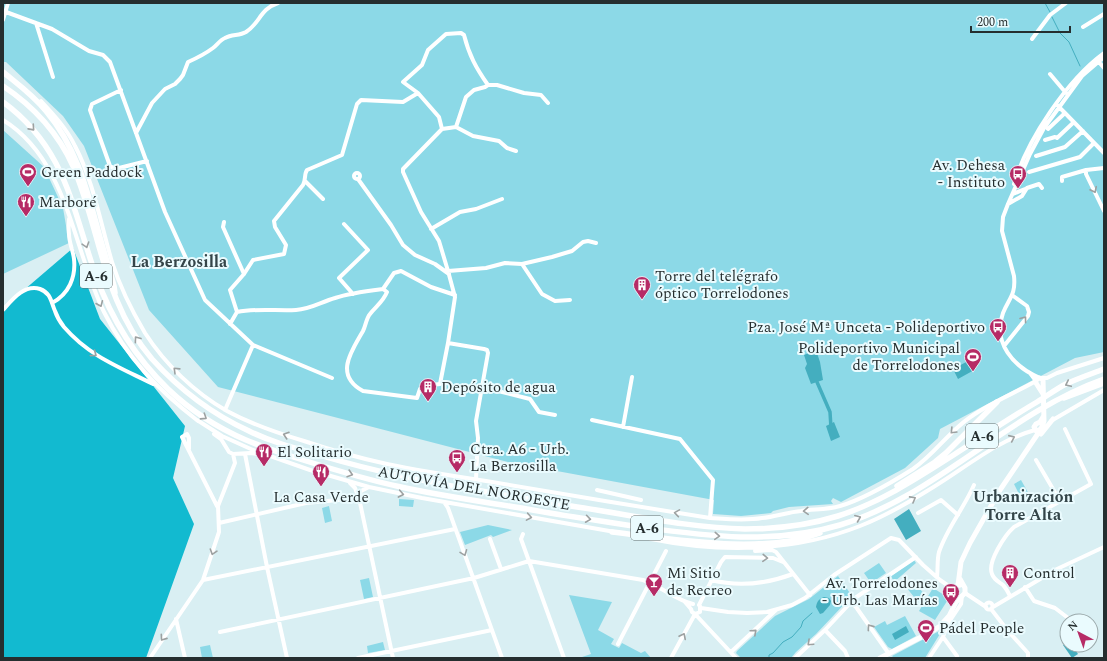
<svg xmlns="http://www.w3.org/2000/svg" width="1107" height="661" font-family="Spectral,serif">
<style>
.green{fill:#8cd9e7}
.forest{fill:#12bad0}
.water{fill:#44aebf}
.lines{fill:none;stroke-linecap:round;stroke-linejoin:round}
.stream{stroke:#44aebf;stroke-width:1}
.canal{stroke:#44aebf;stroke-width:3.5}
.minor{stroke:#fff;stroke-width:4}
.major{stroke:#fff;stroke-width:5}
.highway{stroke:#fff;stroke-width:5.5}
.oneway{stroke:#9da1a1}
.labels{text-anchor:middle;stroke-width:4;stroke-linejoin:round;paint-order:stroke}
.shield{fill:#eafbfe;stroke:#606c6d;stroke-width:1}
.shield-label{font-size:14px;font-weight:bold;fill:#252e2f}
.poi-label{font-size:15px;fill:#252e2f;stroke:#eafbfe;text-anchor:start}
.street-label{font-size:15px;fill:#252e2f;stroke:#eafbfe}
.neighbourhood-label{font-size:16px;font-weight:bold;fill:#344549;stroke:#eafbfe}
</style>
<rect width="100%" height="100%" fill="#d9eff3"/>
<path class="green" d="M3,3H1104V352L1075,358L940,429L938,438L905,468L841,502L833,498L831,501L833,504L789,507L773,511L771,513L741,516L713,514L714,500L508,462L218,387L149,310L84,146L63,116L6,62H3Z
M3,130L44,167L63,208L69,243L3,274Z
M1021,480L1030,496L1022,500L1014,484Z
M399,499L414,500L413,507L399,506Z
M329,506L332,521L325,523L322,508Z
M488,525L512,530L493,537L491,535L465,545L460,532Z
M914,560L916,563L894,582L891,576Z
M879,563L886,573L871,583L864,573Z
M838,576L852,596L816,634L796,652L791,658H741L736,653L737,651L775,616L809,599Z
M369,578L373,597L364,599L360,580Z
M913,581L926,596L918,602L906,587Z
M933,588L949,598L935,620L919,611Z
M569,595L612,602L598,630L614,639L611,644L619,648L622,643L641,653L645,651L651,658H579L591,654Z
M905,616L916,636L892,649L888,647L874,627L885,621L887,625Z
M943,629L925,658H894L892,656Z
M383,642L385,650L368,653L367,646Z
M210,645L213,658H202L200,647Z"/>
<path class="forest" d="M73,248L100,319L185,426L173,478L194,524L146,658H3V308Z"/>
<path class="water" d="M816,350L820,362L823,380L811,384L805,368L807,364L804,355Z
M970,360L976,369L958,379L953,369Z
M834,422L840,437L831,441L826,426Z
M909,509L921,531L906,540L894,519Z
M824,597L829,598L831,601L830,605L823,613L820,614L816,607C817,601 819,599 824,597Z
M906,626L909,632L895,640L892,634Z
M1067,642V645H1072L1078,654L1072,658L1063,645Z"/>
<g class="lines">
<path class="stream" d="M1045,3L1050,12
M1052,17L1060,33L1069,42L1080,66
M769,658V655L773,653L783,642L792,637L801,627L803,621L812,613"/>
<path class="canal" d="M817,382L830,412L831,428"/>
<path class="minor" d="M6,12L52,29L89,51L103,55L110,62L165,212L205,300L253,345L225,410
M3,20L8,3
M36,23L53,77
M1083,27L1104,14
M1032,39L1050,15L1066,3
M1098,61L1104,68
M1050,74L1066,93
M121,90L92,104L90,110L110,166L115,169L147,161
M41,101C54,115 67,129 75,146C93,180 101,225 112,262C120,287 132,311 145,333C165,364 195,393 227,411C251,424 277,433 304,441C331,450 359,458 387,464C420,471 453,476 486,481C561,494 635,506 710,518C727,519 745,521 762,518C775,517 788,512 801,511C814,509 827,510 840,506C861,500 894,481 913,469C935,454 950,430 972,416C992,402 1015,393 1036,381L1030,373
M1057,105L1065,113L1104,153
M3,120C68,160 73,249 104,312C127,358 158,390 198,421
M456,127L466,97L474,90L485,87L488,85
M442,129L456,127L473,136L499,141L507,148L516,151
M1048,129L1065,113
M136,133L152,103L165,89L175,84L180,79L183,75L188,62C197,58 205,54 213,48C217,45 220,40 225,38C232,34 239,36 246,32C260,23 260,9 278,3
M1045,140L1055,137L1057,138L1074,122
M1036,156L1065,147L1083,131
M1086,170V174L1104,211
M1029,172L1080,157L1094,143
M354 176a3 3 0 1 1 6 0a3 3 0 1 1-6 0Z
M358,179L391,225L403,245L415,255L435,264L449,274
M305,181L323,199
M1062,181V177L1086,170L1104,168
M1014,184C1027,140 1067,80 1104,53
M1013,194L1025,189
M1008,204L1022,196L1027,188L1039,184L1042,188
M224,222L223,227L244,274
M344,224L368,250L339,278L353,294
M431,229L460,212L476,209L502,199
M522,264L542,294L555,301L570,300
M448,271L486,268L505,263L522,264L552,257L572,251L583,242L588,241L596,243
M383,289L394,273L401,271L431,287L455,295
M52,303C69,294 76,277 74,259C73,250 69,243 69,234C68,229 69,224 69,219
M3,310C12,300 24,284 40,289C51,293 51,302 55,311C57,317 60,322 64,327C89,356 119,367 153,384
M237,312L230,290L244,274L253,260L284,254L286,245L275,227L274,221L303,185C306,180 304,174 307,170L342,155L357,104L361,100L403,102L418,93
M230,324L237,312C257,308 276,311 296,310C311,309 321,302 335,298C350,293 367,291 383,289L387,292C383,302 376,306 370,314C366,319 366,325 363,331C351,352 334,375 363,391L417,398L420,389L423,386L440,384L448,343
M253,345L332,378
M1004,346L1028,316L1029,312L1027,306L1012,295
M1040,378C1014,367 992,343 1003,313C1009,298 1016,295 1014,276L1002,231L1003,217L1008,204L1030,154L1044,128L1082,76L1104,57
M1042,378H1047L1057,373L1104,358
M482,387L530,399L539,412L555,415
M197,420L222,436L253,450L310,470L369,487L422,498L615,532
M592,420L680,439L713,480L710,518
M1051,421L1104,390
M623,427L632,377
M214,434L221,439L229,452L233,454L250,453L258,454
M189,449V438L187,434L182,437L217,506
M245,454L267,567L287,658
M1036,460L1060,501
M476,479L478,438L476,421L488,353L487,350L484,349L448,343L455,297L448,271L439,241L421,212L403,172V169L442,129L439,117L418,93L403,82L422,65L428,50L446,34L461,33L464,35C469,55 476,68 488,85H497L524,93L541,95L548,103
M350,483L355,488L359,498L393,658
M597,490L641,500
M359,497L361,491L369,487
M444,502L448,508L502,658
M918,513L941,500L958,515
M219,523L306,503L359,498
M523,534L521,539L564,658
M490,539L501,569
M651,539C720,553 794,552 860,526C883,517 906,504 927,491C963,470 995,441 1035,430
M755,551L772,550L776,552L810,595
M937,577C938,569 937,559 939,552C947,528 964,508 974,485
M203,580L455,529
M711,580C739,587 766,584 793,574
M1025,587L1034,601L1055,608L1072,621
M965,593L986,607
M1010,596C1008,592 1006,588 1003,585C999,582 994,580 992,574C987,562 1005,535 1014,527L1091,484L1065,429
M685,602L691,609L692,612L695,614L700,612V606
M850,602L856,607L889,654
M985.5 606a3.5 3.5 0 1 1 7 0a3.5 3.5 0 1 1-7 0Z
M699,605L721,562L725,557L773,558L783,562
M993,607L1057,569L1104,547
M701,608L728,612L747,613L767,612L792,605L805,598L834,575L891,538L899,540L923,565L940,580L953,589
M991,609L1008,631L1028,653V658
M695,614L736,658
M176,619L185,658
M825,630L845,651L848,658
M220,632L474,578L529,561L643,580C661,586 675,600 693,604
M943,637L957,656
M618,644L666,551
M731,652L776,610
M150,658L203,580L219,532L218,506L235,463L233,454
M358,658L492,630
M671,658L695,614
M795,658L825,630L855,598L916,557
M929,658L943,637L947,625L961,604L962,596"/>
<path class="major" d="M1041,429L1036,431L1034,427L1036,424L1040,422L1043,417
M1041,434L1053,419
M958,585L961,562L970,543L1000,490L1041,429L1044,421L1043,379L1039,378L1036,380V383L1043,394
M960,585L956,586L953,591L956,596L960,597
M880,658L931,632L940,626L949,616L956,602L965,593V588L960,579"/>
<path class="highway" d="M3,72C19,85 32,94 46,111C76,147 86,186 98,230C103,249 109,267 114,286L115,293
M3,86C33,106 58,133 73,166C101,232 103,302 152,359C179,389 212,414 249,431C269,441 291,447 313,453C360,468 408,478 457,487C500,494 542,502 584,508C636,516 693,528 745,529C776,529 809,525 838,516C879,503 916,479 952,456C980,438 1008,419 1037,402C1047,396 1056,389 1066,384C1079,378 1091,374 1104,369
M3,102C66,148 72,208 96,276C111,318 136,358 168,389C190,410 218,428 246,440C265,448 284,454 303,460C335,470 368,480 401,487C442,496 485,502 527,509C564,516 602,521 640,527C707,536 773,545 840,525C936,496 1008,413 1104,379
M1064,398L1104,383
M897,486L935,462L946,453L997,402
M612,532C673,539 762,555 820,533"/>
</g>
<defs><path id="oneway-chevron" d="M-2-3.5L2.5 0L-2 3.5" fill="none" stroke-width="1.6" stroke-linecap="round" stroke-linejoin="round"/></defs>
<g class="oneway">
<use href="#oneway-chevron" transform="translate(32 128) rotate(48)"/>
<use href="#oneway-chevron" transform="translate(1094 190) rotate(64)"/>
<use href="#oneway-chevron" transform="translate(86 245) rotate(72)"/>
<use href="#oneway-chevron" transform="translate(100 304) rotate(67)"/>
<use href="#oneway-chevron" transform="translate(1024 319) rotate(-53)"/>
<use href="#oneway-chevron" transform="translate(137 339) rotate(-126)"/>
<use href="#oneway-chevron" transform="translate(94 354) rotate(37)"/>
<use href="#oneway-chevron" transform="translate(176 370) rotate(-136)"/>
<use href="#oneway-chevron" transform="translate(1068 384) rotate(155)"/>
<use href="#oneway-chevron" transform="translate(204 417) rotate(33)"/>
<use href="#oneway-chevron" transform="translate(953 431) rotate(134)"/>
<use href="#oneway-chevron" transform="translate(286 435) rotate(-162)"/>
<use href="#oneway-chevron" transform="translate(1012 438) rotate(-24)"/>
<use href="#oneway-chevron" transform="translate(350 474) rotate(17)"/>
<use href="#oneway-chevron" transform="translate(401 494) rotate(11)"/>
<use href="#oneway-chevron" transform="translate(913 499) rotate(-29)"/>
<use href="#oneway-chevron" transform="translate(806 511) rotate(177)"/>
<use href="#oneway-chevron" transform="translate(677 513) rotate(-171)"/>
<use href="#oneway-chevron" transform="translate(529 517) rotate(10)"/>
<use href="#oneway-chevron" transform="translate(858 518) rotate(-22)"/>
<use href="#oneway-chevron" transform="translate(588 519) rotate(8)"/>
<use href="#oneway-chevron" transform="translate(717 536) rotate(4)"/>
<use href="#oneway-chevron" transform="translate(213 552) rotate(108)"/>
<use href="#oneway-chevron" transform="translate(464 553) rotate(69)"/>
<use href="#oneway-chevron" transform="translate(765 558) rotate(3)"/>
<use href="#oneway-chevron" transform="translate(870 627) rotate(-125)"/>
<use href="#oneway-chevron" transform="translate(754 632) rotate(-42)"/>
<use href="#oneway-chevron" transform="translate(683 636) rotate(-63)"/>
<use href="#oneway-chevron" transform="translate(163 638) rotate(125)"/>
<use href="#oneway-chevron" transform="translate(810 643) rotate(137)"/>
</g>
<defs>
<symbol id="stadium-pin" viewBox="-11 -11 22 30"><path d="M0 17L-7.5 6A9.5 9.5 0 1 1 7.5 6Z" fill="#b62b66" stroke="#eafbfe"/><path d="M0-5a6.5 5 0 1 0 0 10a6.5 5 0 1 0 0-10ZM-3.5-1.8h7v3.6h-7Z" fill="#fff"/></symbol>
<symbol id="bus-pin" viewBox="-11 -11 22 30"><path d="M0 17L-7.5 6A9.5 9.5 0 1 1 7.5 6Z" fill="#b62b66" stroke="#eafbfe"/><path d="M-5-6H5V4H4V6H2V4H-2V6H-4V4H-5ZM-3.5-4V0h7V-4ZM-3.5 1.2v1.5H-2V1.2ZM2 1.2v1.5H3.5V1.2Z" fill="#fff"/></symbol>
<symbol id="restaurant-pin" viewBox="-11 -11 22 30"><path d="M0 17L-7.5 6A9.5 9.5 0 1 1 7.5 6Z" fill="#b62b66" stroke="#eafbfe"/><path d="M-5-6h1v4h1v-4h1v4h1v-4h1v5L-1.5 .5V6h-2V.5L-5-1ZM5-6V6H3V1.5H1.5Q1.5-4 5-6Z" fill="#fff"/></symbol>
<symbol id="building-pin" viewBox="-11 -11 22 30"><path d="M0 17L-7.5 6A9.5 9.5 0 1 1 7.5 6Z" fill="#b62b66" stroke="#eafbfe"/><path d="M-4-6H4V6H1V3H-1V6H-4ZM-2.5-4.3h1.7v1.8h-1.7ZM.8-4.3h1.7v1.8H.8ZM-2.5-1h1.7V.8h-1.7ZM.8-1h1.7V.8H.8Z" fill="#fff"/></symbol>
<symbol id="bar-pin" viewBox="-11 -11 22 30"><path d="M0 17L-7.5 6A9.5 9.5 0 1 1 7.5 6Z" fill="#b62b66" stroke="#eafbfe"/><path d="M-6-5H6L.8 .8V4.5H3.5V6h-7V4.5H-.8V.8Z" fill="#fff"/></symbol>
</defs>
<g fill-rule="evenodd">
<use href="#stadium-pin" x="18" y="162" width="20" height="27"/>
<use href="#bus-pin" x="1008" y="164" width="20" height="27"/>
<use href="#restaurant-pin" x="16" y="192" width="20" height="27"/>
<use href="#building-pin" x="632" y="275" width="20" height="27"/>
<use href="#bus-pin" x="988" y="317" width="20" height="27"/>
<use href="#stadium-pin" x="963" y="347" width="20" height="27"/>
<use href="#building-pin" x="418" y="377" width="20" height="27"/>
<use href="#restaurant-pin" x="254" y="442" width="20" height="27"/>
<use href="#bus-pin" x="447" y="448" width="20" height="27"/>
<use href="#restaurant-pin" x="311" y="462" width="20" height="27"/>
<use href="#building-pin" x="1000" y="563" width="20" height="27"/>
<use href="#bar-pin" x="644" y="572" width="20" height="27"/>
<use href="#bus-pin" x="941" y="582" width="20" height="27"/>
<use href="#stadium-pin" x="916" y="618" width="20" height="27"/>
</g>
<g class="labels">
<g class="shield">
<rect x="80" y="264" width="32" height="24" rx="3"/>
<rect x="966" y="424" width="32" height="24" rx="3"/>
<rect x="631" y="516" width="32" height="24" rx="3"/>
</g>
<g class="shield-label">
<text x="96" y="281">A-6</text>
<text x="982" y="441">A-6</text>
<text x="647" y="533">A-6</text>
</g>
<g class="poi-label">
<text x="1005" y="170" text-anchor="end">Av. Dehesa<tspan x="1005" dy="17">- Instituto</tspan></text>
<text x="41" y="177">Green Paddock</text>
<text x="39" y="207">Marboré</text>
<text x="655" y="281">Torre del telégrafo<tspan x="655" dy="17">óptico Torrelodones</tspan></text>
<text x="985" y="332" text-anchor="end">Pza. José Mª Unceta - Polideportivo</text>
<text x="960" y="353" text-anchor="end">Polideportivo Municipal<tspan x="960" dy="17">de Torrelodones</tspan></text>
<text x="441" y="392">Depósito de agua</text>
<text x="470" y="454">Ctra. A6 - Urb.<tspan x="470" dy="17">La Berzosilla</tspan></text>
<text x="277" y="457">El Solitario</text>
<text x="321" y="502" text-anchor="middle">La Casa Verde</text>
<text x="667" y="578">Mi Sitio<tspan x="667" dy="17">de Recreo</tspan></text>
<text x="1023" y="578">Control</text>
<text x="938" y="588" text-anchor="end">Av. Torrelodones<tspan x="938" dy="17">- Urb. Las Marías</tspan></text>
<text x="939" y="633">Pádel People</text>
</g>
<g class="street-label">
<text transform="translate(474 488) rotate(10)" y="5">AUTOVÍA DEL NOROESTE</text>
</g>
<g class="neighbourhood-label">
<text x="179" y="267">La Berzosilla</text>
<text x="1023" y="502">Urbanización<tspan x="1023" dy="18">Torre Alta</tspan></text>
</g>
</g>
<rect width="1107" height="661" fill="none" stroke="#252e2f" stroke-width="8"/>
<g transform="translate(1079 633) rotate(319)"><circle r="19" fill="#eafbfe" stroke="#9ba9ab"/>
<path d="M0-3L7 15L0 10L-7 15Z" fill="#b62b66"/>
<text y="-6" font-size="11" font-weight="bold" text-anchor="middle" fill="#252e2f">N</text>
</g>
<path d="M971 26v6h99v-6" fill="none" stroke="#252e2f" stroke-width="2"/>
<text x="977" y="26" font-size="12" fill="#252e2f" stroke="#eafbfe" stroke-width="3" paint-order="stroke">200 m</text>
</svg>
